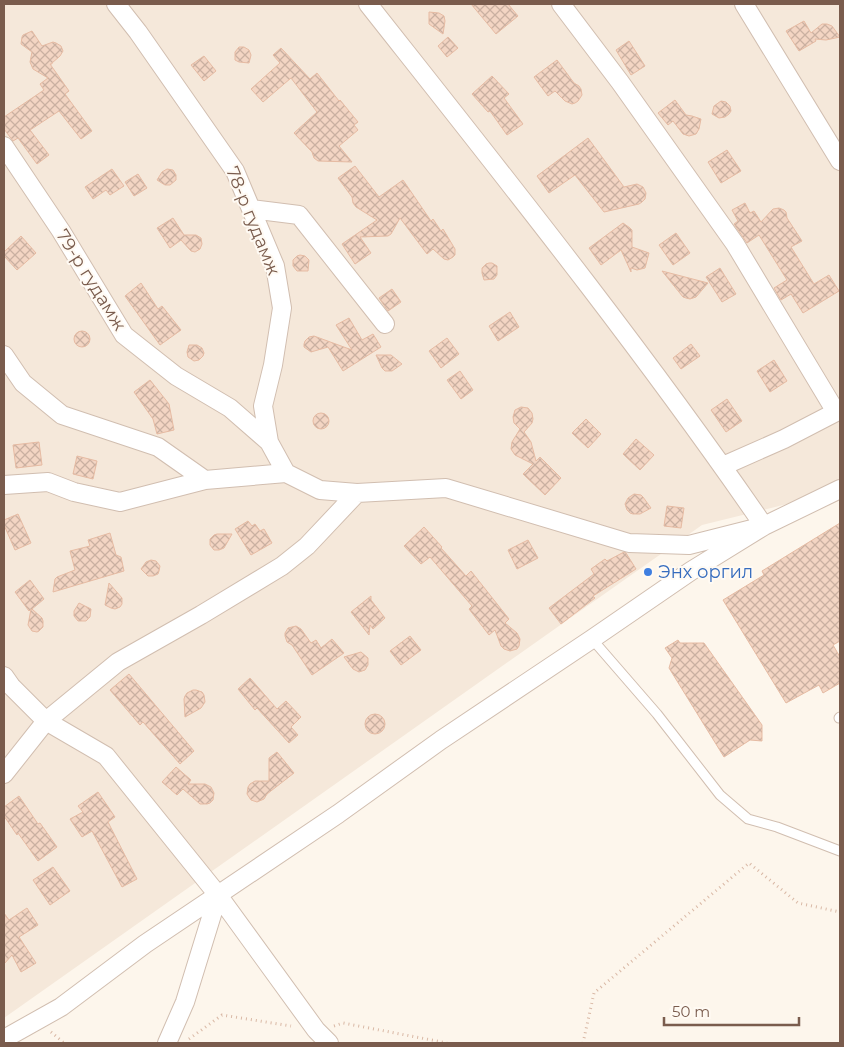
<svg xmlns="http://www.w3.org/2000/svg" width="844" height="1047" font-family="Montserrat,sans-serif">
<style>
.residential{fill:#f5e8da}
.building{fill:url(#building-cross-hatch);stroke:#e6bba3}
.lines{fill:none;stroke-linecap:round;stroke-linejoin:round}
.service-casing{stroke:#d1beb0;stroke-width:11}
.minor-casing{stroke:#d1beb0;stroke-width:20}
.path{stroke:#d9b8a5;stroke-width:3;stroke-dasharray:1 4;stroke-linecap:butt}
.service{stroke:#fff;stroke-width:9}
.minor{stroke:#fff;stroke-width:18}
.shop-dot{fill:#3f7fe0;stroke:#fffaf3;stroke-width:2}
.labels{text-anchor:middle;stroke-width:4;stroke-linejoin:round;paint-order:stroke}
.street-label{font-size:18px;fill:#7a5c4d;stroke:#fffaf3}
.shop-label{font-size:18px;fill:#366cbe;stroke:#fffaf3;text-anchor:start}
</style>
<defs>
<pattern id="building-cross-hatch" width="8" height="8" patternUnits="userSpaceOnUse" patternTransform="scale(1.25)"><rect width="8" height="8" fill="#f3d5c3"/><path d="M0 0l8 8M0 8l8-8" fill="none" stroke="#cab0a1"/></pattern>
</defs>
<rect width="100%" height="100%" fill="#fdf6ec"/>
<path class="residential" d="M4,4H840V491L702,525L4,1018Z"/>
<path class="building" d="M471,4H508L518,16L496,34Z
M429,12L439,13L444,16L445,21L443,34L429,24Z
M804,21L811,33L822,24H827L832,26L840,37L826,40L815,39L816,41L799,51L786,31Z
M32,31L42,46L53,42L56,43L61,46L63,51L60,56L52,63V64H50L69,91L65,94L92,131L81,139L59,111L30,130L49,155L37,164L18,138L13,141L4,129V117L44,90L40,84L48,78L33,69L30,62L32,52L21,44L22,37L23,35Z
M448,37L458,48L447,57L438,46Z
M629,41L645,66L631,75L616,50Z
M239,47H244L249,50L251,55L249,63L239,62L235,60V52Z
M281,48L310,79L317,73L339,101L340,100L358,122L354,125L358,130L339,146L352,162L318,161L314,158L312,152L294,133L317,112L291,78L263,102L251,89L280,63L273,55Z
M204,56L216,71L204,81L191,65Z
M557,60L574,83L579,86L581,89L582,95L578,101L575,103L572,104L565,101L555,91L548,96L534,77Z
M492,76L509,94L504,98L523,124L507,135L490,111L488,112L472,94Z
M675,100L686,115L692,116L701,119L699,129L696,134L689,136L683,134L673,121L668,125L658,113Z
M721,101L726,102L730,106L731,111L729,114L725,117L719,118L712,114L714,106Z
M588,138L624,187L637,184L643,187L646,193L645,199L642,202L639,204L604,212L575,175L549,193L537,176Z
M727,150L741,171L721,183L708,162Z
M355,166L379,197L403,180L431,221L433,219L441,231L443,229L455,249V255L453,257L448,260L444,259L433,249L427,254L400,218L391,234L388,236L360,237L371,253L355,264L342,244L377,220L356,207L353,203L352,197L338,178Z
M112,169L124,186L110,195L106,190L93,199L85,187Z
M167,169L173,170L176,175V180L170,185H165L157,180L162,172Z
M138,174L147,188L134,196L125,182Z
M745,203L750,213L754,211L761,222L773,209L779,208L784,210L786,212L787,218L802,241L791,247L814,284L829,275L839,291L803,313L791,294L781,300L774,288L787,280L759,235L747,243L734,224L738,221L732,210Z
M173,218L184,235H196L201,238L202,244L200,249L195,252L191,251L181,240L170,248L157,228Z
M623,223L630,228L632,230V247L649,253L645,268L637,270L631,268V272L621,250L601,265L589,248Z
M676,233L690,253L673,265L659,245Z
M21,236L36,253L17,270L4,256V252Z
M300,255L305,256L309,260L308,271H297L293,266V260L297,256Z
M489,263H492L497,266V275L494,279L484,280L482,273V268L486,264Z
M720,268L736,294L722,302L706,277Z
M662,271L708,283L696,297L690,299L686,298L683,297Z
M141,283L158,309L162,306L181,330L160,345L125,296Z
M392,289L401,302L388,311L379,298Z
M510,312L519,327L498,341L489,326Z
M349,318L362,340L373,334L381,347L343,371L328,347L311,352L304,347V344L305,341L309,337L314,336L352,350L336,325Z
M74 339a8 8 0 1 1 16 0a8 8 0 1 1-16 0Z
M447,338L459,354L441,368L429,351Z
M691,344L700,356L681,369L673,358Z
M189,345H197L202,348L204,353L203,356L199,360L194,361L188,357L187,352Z
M376,355H391L402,364L392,371H385L382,368Z
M774,360L787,381L770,392L757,371Z
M460,371L473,390L461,399L447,380Z
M150,380L169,404L174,430L157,434L153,419L134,392Z
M727,399L742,421L726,432L711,410Z
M521,407L528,408L532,413L533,419L532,423L524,432L531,442L536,461L540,457L561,478L545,495L523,474L533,464L515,455L511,449L512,442L520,429L514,423L513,417L515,410Z
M313 421a8 8 0 1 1 16 0a8 8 0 1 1-16 0Z
M586,419L601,434L588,448L572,433Z
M636,439L654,455L640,470L623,454Z
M39,442L42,465L16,468L13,445Z
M77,456L97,461L93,479L73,474Z
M634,494L641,495L643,497L651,508L640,514H633L630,513L627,510L625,504L628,498Z
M667,506L684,508L681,528L664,526Z
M18,514L31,543L15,550L4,525V520Z
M248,521L252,526L255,524L260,531L264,529L272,543L251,555L235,529Z
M840,523V641L833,645L840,657V683L823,693L819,685L786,703L723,600L764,575L762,571Z
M424,527L442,547L441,548L466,576L471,571L509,619L505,623L517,633L520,639L519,646L517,649L510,651L504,649L501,646L495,630L489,635L469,609L472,606L430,557L421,564L404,546Z
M110,533L116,555L121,557L124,571L53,592L55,579L57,577L75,570L70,551L90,546L88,540Z
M217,534H232L224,548L219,550H214L210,545V539L214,535Z
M528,540L538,558L517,569L508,550Z
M624,552L626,553L636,569L593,596L595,598L561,624L549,608L594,574L591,569L605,559L607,561Z
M151,560L156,561L160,566L159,571L158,574L153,576H148L141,569L146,562Z
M30,580L44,599L32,609L42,618L43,621V627L39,631L37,632L32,631L28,625L31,609L29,611L15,592Z
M109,583L122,598V604L120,607L115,609L111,608L105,605Z
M371,596V600L385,618L373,629L370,625L369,635L351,612Z
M79,603L91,609L90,617L86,621H78L74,616V611Z
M296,626L301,629L311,643L316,640L321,648L332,639L344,653L312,675L292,645L287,642L285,636V633L288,628Z
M410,636L421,650L401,665L390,651Z
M678,640L680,643H704L762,725V741L750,740L724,757L669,668L672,658L665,648Z
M361,652L368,658V665L365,670L359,672L353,669L344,657Z
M129,674L194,751L180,764L143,722L140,725L110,690Z
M250,678L277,709L286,701L301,717L291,727L298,735L289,743L257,708L255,710L238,689Z
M193,690H196L202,692L204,695L205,702L201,708L185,717L184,699L185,696L187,693Z
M365 724a10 10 0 1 1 20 0a10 10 0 1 1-20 0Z
M277,752L294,773L267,794L264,799L257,802L251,800L247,794L248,787L250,784L255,781H269V758Z
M176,767L191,780L188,784H205L211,787L214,793L213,800L210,803L207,804H200L183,789L177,795L162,782Z
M98,792L115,817L108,822L137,879L122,887L92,831L82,837L70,819L83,812L78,806Z
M19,796L38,824L40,823L57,847L38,861L18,833L17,835L4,816V807Z
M53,867L70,891L50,905L33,880Z
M27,908L38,925L19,937L36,963L21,972L12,955L4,964V913L9,920Z"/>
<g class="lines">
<defs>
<path id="service" d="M592,639L657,714L720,795L748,819L777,827L840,851
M839,718L840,717"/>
<path id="minor" d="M116,4L138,32L235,171L275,266L282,308L273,365L263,406L269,442
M561,4L620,82L735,244L836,412
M744,4L840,161
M4,146L61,231L124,335L176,376L230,408L269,442L286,473
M251,209L299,215L385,324
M4,355L23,383L62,415L158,447L205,480
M723,466L784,439L840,410
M4,485L48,482L74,492L120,502L205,480L286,473L320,490L357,493L446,488L629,543L689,545L764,526L840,489
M4,676L11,686L46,721L106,756L218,895L316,1030L329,1043
M4,774L46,721L118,662L201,615L282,566L307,546L357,493
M4,1039L61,1007L145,944L338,814L441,740L592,639L691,571L764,526C640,346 503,175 368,4
M167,1043L185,1002L218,895"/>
</defs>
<use href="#service" class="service-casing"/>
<use href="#minor" class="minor-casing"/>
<path class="path" d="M334,1026L343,1023L447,1043
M51,1032L64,1043
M189,1039L222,1015L291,1026
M583,1043L594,993L749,863L798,903L840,912"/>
<use href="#service" class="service"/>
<use href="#minor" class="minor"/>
</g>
<circle class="shop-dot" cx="648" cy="572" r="5"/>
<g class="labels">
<g class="street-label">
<text transform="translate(253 221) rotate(68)" y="6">78-р гудамж</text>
<text transform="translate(91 280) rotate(58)" y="6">79-р гудамж</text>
</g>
<g class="shop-label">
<text x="658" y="578">Энх оргил</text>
</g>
</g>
<rect width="844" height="1047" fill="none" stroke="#7a5c4d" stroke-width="10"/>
<path d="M664 1017v8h135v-8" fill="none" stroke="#7a5c4d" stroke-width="2.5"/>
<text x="672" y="1017" font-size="15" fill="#7a5c4d" stroke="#fffaf3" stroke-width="4" paint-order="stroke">50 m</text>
</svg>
